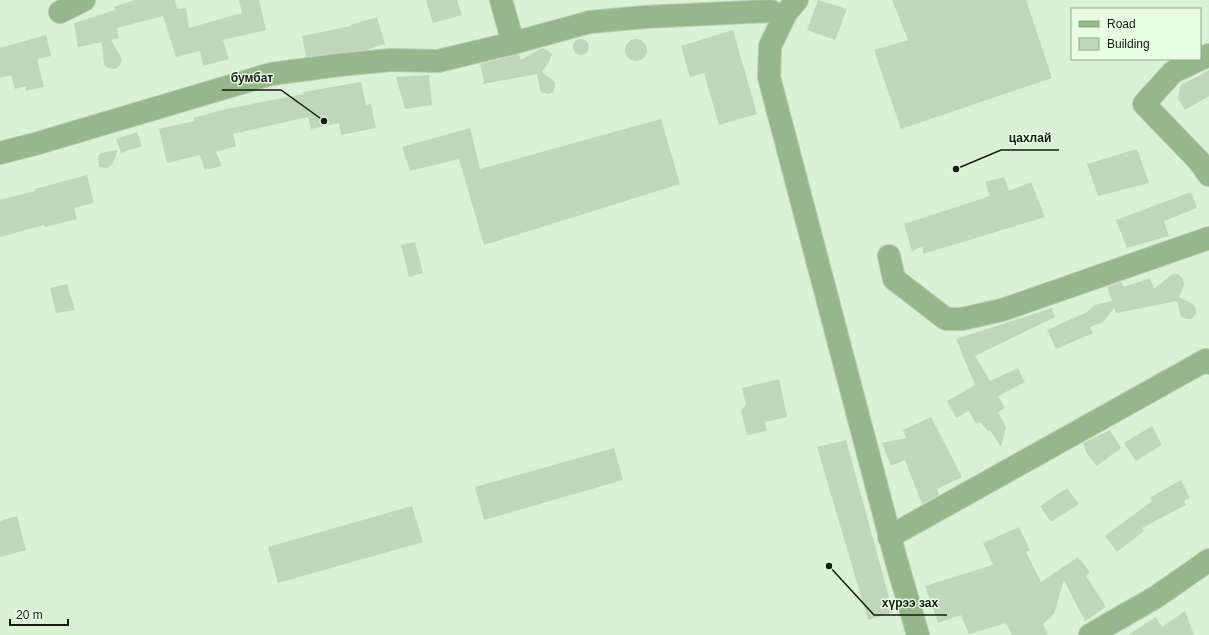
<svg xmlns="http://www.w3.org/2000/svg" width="1209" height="635" font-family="Arial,sans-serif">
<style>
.building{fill:#c0d5ba}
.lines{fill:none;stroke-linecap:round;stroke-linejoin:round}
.minor-casing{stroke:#b7cbb2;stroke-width:24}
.minor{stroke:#96b68c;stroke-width:22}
.leader{fill:none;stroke:#141c12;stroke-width:1.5}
.callout-dot{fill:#141c12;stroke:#e8fee2;stroke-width:1.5}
.callout-label{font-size:12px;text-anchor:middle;font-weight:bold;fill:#141c12;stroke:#e8fee2;stroke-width:3;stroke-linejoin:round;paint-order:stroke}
</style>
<rect width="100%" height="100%" fill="#dbf1d5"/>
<path class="building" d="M135,0H175L177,9L186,8L189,28L242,13L239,0H259L266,30L223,40L229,59L203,66L200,51L176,57L163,16L117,28L119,38L111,40L122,59L120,65L115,69L109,68L104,65L102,42L78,47L74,23L115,10L114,7Z
M426,0H457L462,15L433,23Z
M818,0L847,9L835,40L807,30Z
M892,0H1026L1052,78L901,129L874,50L908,40Z
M377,17L385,44L366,50L306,57L302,36L351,26L350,25Z
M733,30L757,114L719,125L704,73L690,77L681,46Z
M46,35L51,56L37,59L44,87L26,91V86L15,89L11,75L0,78V48Z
M573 47a8 8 0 1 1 16 0a8 8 0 1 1-16 0Z
M625 50a11 11 0 1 1 22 0a11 11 0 1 1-22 0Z
M542,48L547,50L552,54L550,60L542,72L555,82V87L553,92L549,94L542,93L540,89L537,74L483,84L482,83L484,82L480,64L519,54L521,60Z
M1209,70V96L1185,110L1178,98L1181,85Z
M429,75L432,105L405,109L396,77Z
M361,82L366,105L371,104L376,128L341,135L339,123L311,129L308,117L233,134L236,146L216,152L222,166L205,170L200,155L167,163L159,129L194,121L193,118L226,109L304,94L303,92Z
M661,119L680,184L484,245L459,159L410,171L402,147L470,128L480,169Z
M137,132L142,146L121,153L116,139Z
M1137,149L1149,183L1098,196L1087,164Z
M118,150L112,165L107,168L99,167L98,156L101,153Z
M87,175L94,203L74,208L77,219L45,227L44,225L0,237V200L35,191V189Z
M1004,177L1009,191L1031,182L1045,217L923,254V246L912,251L904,224L990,196L985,182Z
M1191,192L1197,208L1164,221L1169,236L1127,248L1116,220Z
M415,242L423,273L409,277L401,245Z
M1172,274H1178L1183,279L1184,285L1179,297L1193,304L1196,309V314L1192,319H1186L1181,316L1177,301L1116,313L1114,308L1103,322L1090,327L1093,333L1056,349L1047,330L1087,312L1095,305L1112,301L1107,287L1121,282L1124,287L1150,278L1154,289Z
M67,284L75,310L56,313L50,288Z
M1052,308L1055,317L975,356L990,381L1018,368L1025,382L998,396L1005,408L998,412L1006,427L1001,447L990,430L988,431L980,422L976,424L969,411L956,418L947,401L975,385L956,339Z
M779,379L787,417L765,422L767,431L747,435L741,410L746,405L742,388Z
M931,417L962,477L937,489L939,495L922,504L905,460L891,466L882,443L906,438L903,430Z
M1152,426L1162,445L1136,461L1124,443Z
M1110,430L1121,448L1097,466L1087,454L1083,443Z
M846,440L893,612L868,620L817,447Z
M614,448L623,480L484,520L475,487Z
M1181,480L1190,498L1184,501L1186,505L1142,528L1144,531L1117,552L1105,536L1152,501L1151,497Z
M1067,488L1079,504L1051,522L1040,506Z
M412,506L423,542L278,583L268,547Z
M17,516L26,550L0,557V521Z
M1019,527L1030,550L1026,552L1041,582L1078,557L1090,572L1086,576L1106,607L1085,621L1064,580L1054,614L1043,624L1048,635H1012L1006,623L969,634L961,615L938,623L925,586L993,565L983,543Z
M1185,611L1194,635H1128L1156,617L1162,627Z"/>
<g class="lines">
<defs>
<path id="minor" d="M501,0L513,43L590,22L645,17L771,11
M797,0L786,13L770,46L769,77L895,556L918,635
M60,12L84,0
M1209,55L1173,72L1144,104L1199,161L1209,175
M0,153L35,144L271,74L339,65L391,60L438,61L513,43
M889,256L894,279L946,319H962L1002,310L1209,238
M889,537L1206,360L1209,363
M1090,635L1156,597L1209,560"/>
</defs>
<use href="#minor" class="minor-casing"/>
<use href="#minor" class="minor"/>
</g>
<path class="leader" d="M324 121L281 90H222M956 169L1001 150H1059M829 566L874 615H947"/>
<g class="callout-dot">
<circle cx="324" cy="121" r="4"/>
<circle cx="956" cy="169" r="4"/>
<circle cx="829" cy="566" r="4"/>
</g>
<g class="callout-label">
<text x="252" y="82">бумбат</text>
<text x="1030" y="142">цахлай</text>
<text x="910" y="607">хүрээ зах</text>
</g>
<rect x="1071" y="8" width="130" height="52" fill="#e8fee2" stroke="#93a48f"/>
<rect x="1079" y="21" width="20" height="6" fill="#96b68c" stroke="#93a48f"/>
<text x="1107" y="28" font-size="12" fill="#141c12">Road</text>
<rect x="1079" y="38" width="20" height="12" fill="#c0d5ba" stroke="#93a48f"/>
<text x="1107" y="48" font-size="12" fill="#141c12">Building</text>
<path d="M10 619v6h58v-6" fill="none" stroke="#141c12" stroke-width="2"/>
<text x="16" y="619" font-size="12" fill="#141c12" stroke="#e8fee2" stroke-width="3" paint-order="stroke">20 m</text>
</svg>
